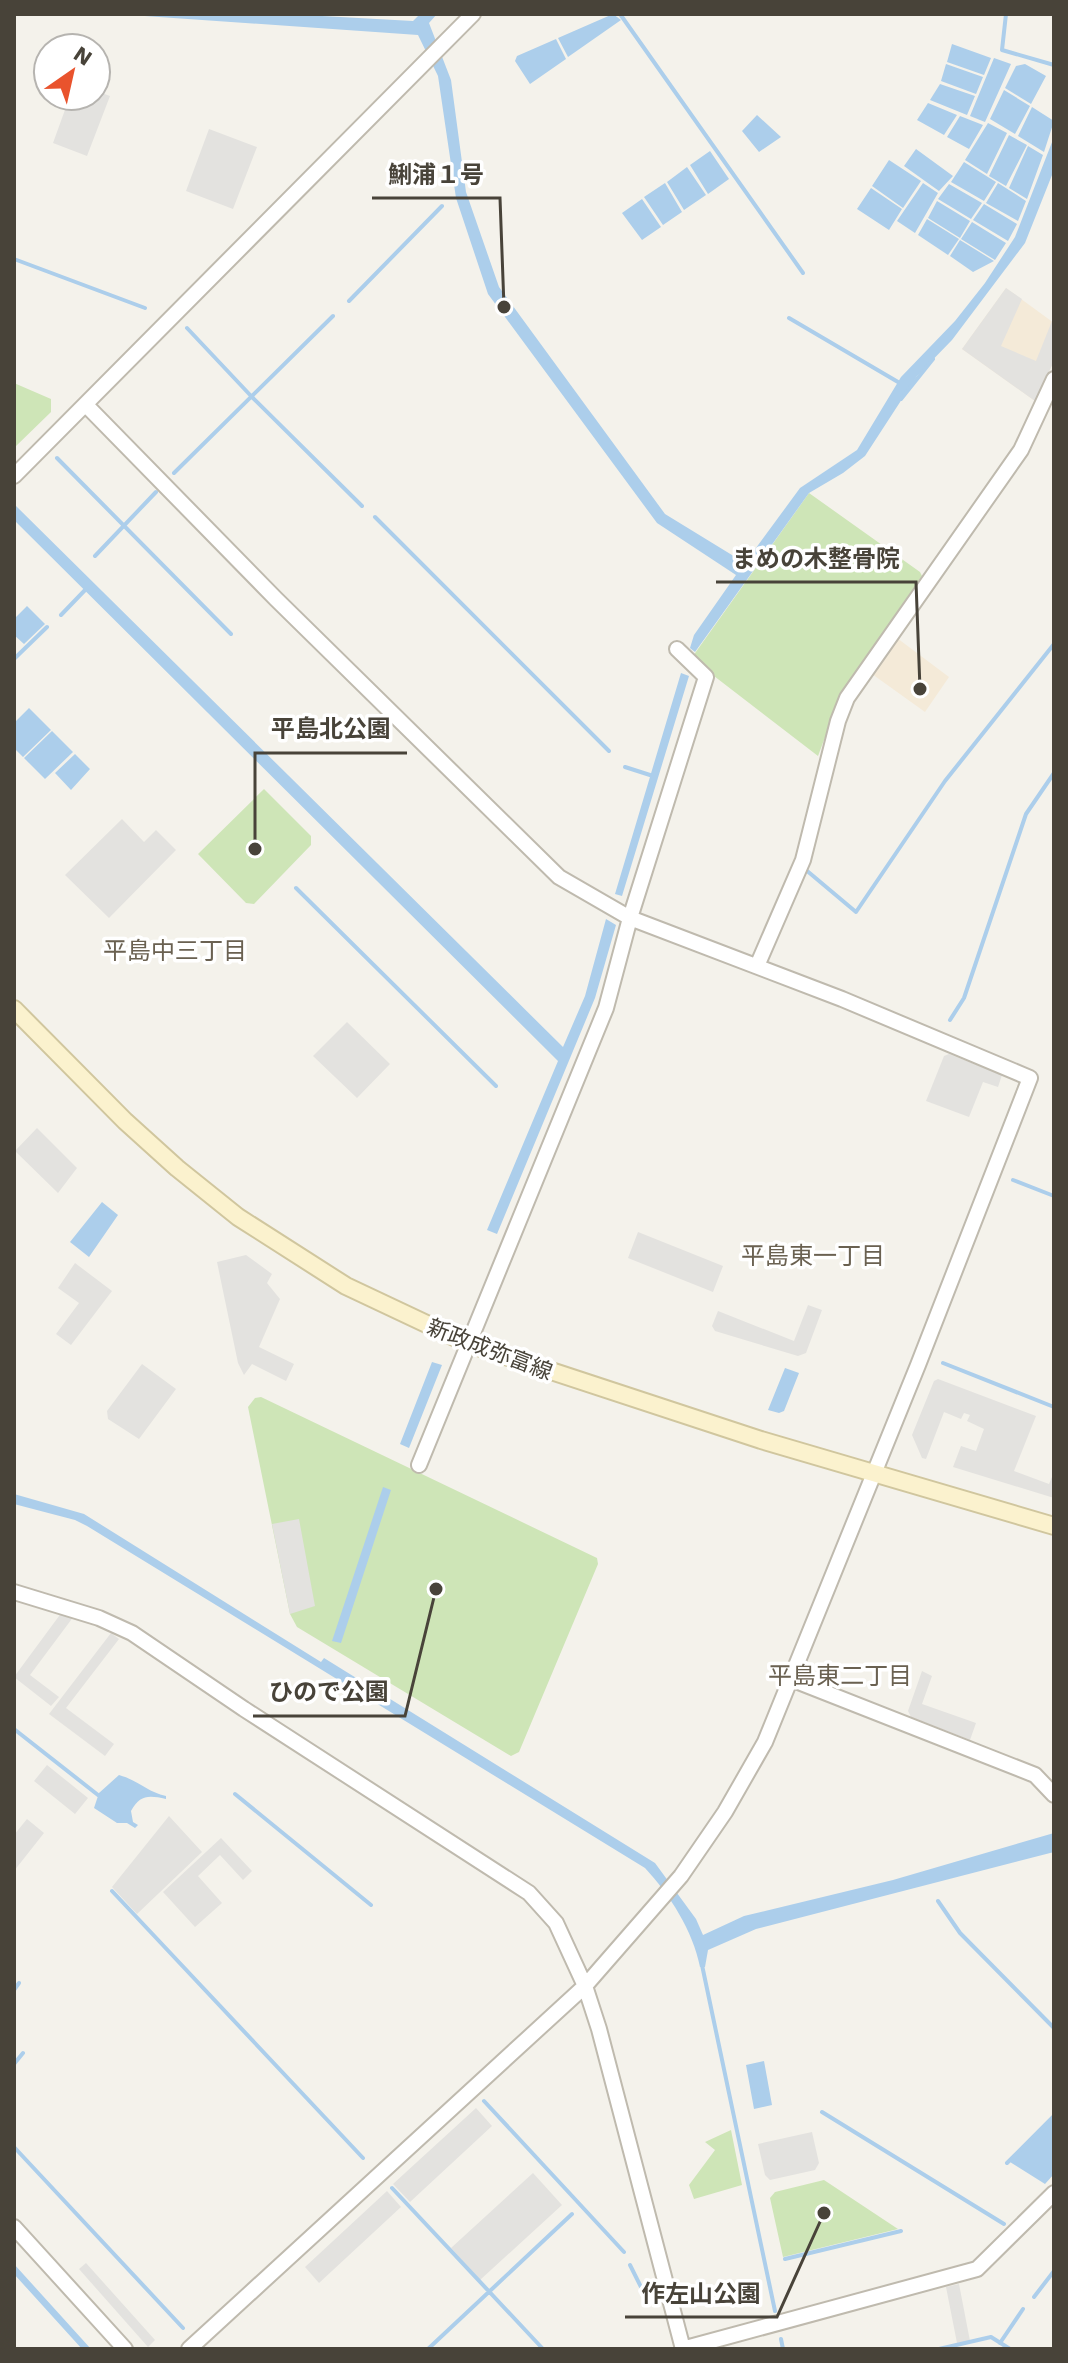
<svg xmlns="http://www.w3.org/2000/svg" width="1068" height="2363" font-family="'Work Sans','Noto Sans JP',sans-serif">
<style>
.commercial{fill:#f4ead8}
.green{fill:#cee5b7}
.parking{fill:#e3e2df}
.water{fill:#acceeb}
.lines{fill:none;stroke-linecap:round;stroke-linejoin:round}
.stream{stroke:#acceeb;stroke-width:4}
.tertiary-casing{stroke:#bfbaae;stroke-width:18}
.secondary-casing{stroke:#d0c69e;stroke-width:20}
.tertiary{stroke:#fff;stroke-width:14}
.secondary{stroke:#fbf2ce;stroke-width:16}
.labels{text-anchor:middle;stroke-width:7;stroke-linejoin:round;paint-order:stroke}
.street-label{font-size:22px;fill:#484339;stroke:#fff}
.neighbourhood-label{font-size:24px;fill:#6a6151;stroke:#fff}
.leader{fill:none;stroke:#484339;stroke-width:3}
.callout-dot{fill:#484339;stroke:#fff;stroke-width:3}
.callout-label{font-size:24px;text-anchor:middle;font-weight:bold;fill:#484339;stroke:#fff;stroke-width:7;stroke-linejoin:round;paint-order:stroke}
</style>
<rect width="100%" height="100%" fill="#f4f2eb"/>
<path class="commercial" d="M1006,288L1054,323V361L1035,401L962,349Z
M897,638L949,677L925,712L872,674Z"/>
<path class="green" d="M14,383L51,399V412L14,448Z
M809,493L920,572L922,576L842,692L818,756L714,676L693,656Z
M264,789L311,836V845L254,904L246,903L198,854Z
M261,1397L597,1558L598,1564L519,1752L511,1756L297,1627L290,1614L248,1407L255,1398Z
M731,2130L742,2185L694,2199L689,2185L715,2150L705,2142Z
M824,2180L898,2229L783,2257L770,2198L775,2192Z"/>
<path class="parking" d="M96,91L110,96L87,156L53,143L70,96H96Z
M209,129L257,147L233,209L186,191Z
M1006,288L1022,299L1001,346L1036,361L1052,321L1054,323V361L1035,401L962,349Z
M122,819L144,842L156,830L176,850L109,918L65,875Z
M347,1022L390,1064L357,1098L313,1056Z
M949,1054L1002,1075L998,1087L983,1082L969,1117L926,1101L944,1056Z
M37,1128L77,1168L58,1193L15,1151Z
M638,1232L723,1266L713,1292L628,1258Z
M246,1255L272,1274L267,1283L280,1299L259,1347L294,1364L286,1381L252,1364L244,1375L238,1363L217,1262Z
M75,1263L112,1291L71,1345L56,1334L79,1303L58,1288Z
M808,1305L822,1310L806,1353L798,1356L715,1331L712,1326L718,1311L794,1341Z
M142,1364L176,1389L139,1439L108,1419L107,1411Z
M938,1379L1036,1416L1014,1471L1049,1484L1054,1472V1498L953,1467L961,1446L976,1451L984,1429L967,1421L970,1415L964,1413L961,1419L944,1412L926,1459L922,1458L912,1435L934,1381Z
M299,1519L315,1606L290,1614L272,1524Z
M62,1612L74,1616L30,1675L59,1697L51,1706L14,1677Z
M111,1633L119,1639L66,1708L114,1744L105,1756L49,1714Z
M922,1671L932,1676L922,1704L976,1723L970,1740L911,1717L908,1711Z
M47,1765L88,1798L75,1814L34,1781Z
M169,1816L202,1852L137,1914L112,1887Z
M27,1819L44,1833L14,1871V1835Z
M221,1838L252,1871L243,1880L220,1855L198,1876L222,1903L195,1927L163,1892Z
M476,2108L492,2126L410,2202L393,2184Z
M812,2132L819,2163L815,2170L770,2180L765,2175L758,2144Z
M533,2173L562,2205L480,2280L451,2248Z
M387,2191L401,2207L319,2283L305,2267Z
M86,2263L155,2340L148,2347L79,2269Z
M959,2284L970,2341L957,2343L946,2287Z"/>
<path class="water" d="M116,14H286L413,21L420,14H437L429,23L451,80L466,192L499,287L665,514L745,563L800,488L857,450L901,377L955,321L985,283L1015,237L1054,137V170L1025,243L952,340L917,376L865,456L843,473L809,493L695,652L690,648L694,635L736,575L657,523L488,294L456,198L438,76L418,35Z
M613,14L621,20L568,57L558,38Z
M556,39L566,59L530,84L515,61L517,56Z
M952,44L991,58L984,75L947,62Z
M994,58L1011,64L985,122L970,116Z
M946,64L983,77L976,94L941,81Z
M1025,64L1046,76L1031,104L1005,88L1016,66Z
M940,84L975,96L967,115L930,100Z
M1004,90L1030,106L1015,134L990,119Z
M928,103L957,115L944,135L917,120Z
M1032,107L1054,121L1044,152L1018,136Z
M757,115L781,137L759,152L742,131Z
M960,116L983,125L969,149L947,137Z
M988,123L1007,133L987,174L965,160Z
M1009,135L1027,145L1006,186L989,176Z
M1028,146L1043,155L1027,199L1009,188Z
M916,149L953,176L939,191L904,166Z
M710,151L729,179L708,194L690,165Z
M889,160L921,181L903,208L872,186Z
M964,162L996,182L984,201L951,182Z
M687,167L706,195L684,210L667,182Z
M665,183L682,212L663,225L644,197Z
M923,183L938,193L915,233L897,221Z
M998,183L1026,201L1018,221L986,203Z
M949,184L982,203L971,219L938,199Z
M871,188L902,209L889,230L857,209Z
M642,199L661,227L642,240L622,213Z
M937,201L970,221L960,238L928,218Z
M984,204L1017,224L1008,241L973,220Z
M927,219L959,239L948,255L918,235Z
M972,222L1006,243L995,260L961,239Z
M960,240L994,261L973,272L950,256Z
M14,504L563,1047L585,996L606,919L616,925L595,998L497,1234L487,1230L558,1061L14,520Z
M27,606L45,624L24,644L14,635V619Z
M681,673L689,676L622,896L615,894Z
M29,708L51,730L23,757L14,748V723Z
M52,731L73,752L45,779L24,758Z
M75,754L90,769L71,790L55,773Z
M102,1202L118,1215L89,1257L70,1242Z
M432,1362L442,1365L409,1448L400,1444Z
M785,1368L799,1373L784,1411L779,1413L768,1410Z
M383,1487L391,1490L341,1643L332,1641Z
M14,1494L84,1514L321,1662L324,1658L655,1863L696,1919L703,1935L744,1916L893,1880L1054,1833V1852L756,1929L708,1950L705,1967H700C693,1931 670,1895 645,1868L87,1526L75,1520L14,1504Z
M119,1775C140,1781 147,1792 166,1796V1799C148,1795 140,1795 131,1811L133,1822L138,1825L135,1828L127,1823H117L94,1808L99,1793Z
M764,2061L772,2105L754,2109L746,2065Z
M1054,2118V2174L1045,2184L1010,2162Z
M14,2264L91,2349H82L14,2274Z"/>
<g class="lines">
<path class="stream" d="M620,14L803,273
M1006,14L1002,50L1054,65
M14,259L145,308
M349,301L442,206
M789,318L898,382
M187,328L252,397L362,506
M901,399L933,359
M57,458L231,634
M174,473L333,316
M375,517L609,751
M95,556L156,492
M61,615L87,588
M14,659L47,627
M625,767L650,775
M806,870L856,912L945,781L1054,644
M296,888L496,1086
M950,1020L964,998L1026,814L1054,773
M1013,1180L1054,1196
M943,1363L1054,1407
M14,1729L98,1795
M235,1794L371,1905
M112,1891L363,2158
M938,1901L960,1933L1054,2028
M702,1965L775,2311
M14,1990L19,1983
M14,2064L23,2053
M484,2101L624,2252
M822,2112L1004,2224
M14,2147L183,2328
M1007,2163L1054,2116
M392,2188L543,2349
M785,2259L901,2231
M630,2265L643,2291
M1034,2297L1054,2271
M781,2339L783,2349
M1000,2343L1023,2309
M428,2349L572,2214
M939,2349L991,2337L1010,2349"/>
<defs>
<path id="tertiary" d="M86,405L276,599L559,877L630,918L842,999L1030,1078L918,1365L765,1742L725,1812L681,1876L585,1986L189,2349
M14,476L473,14
M757,966L803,860L838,721L847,698L1021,450L1054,379
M419,1465L606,1008L630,918L706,677L677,649
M14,1592L99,1618L132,1633L244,1709L529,1893L556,1923L585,1986L599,2029L683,2349
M791,1679L1035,1775L1054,1795
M14,2227L125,2349
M682,2349L977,2269L1054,2193"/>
<path id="secondary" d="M14,1009L125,1121L177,1168L238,1217L346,1286L469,1344L761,1440L1054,1526"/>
</defs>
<use href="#tertiary" class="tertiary-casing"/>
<use href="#secondary" class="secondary-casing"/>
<use href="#tertiary" class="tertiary"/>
<use href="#secondary" class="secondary"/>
</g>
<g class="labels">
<g class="street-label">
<text transform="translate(490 1349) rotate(21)" y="8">新政成弥富線</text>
</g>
<g class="neighbourhood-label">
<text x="175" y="959">平島中三丁目</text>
<text x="813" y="1264">平島東一丁目</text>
<text x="840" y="1684">平島東二丁目</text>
</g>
</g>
<path class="leader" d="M504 307L500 198H372M920 689L916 582H716M255 849L255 753H407M436 1589L405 1716H253M824 2213L777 2317H625"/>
<g class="callout-dot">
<circle cx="504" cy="307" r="8"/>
<circle cx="920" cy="689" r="8"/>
<circle cx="255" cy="849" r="8"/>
<circle cx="436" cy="1589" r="8"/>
<circle cx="824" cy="2213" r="8"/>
</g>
<g class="callout-label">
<text x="436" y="183">鯏浦１号</text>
<text x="816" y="567">まめの木整骨院</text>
<text x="331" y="737">平島北公園</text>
<text x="329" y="1700">ひので公園</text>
<text x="701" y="2302">作左山公園</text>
</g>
<rect width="1068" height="2363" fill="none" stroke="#484339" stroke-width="32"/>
<g transform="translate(72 72) rotate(34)"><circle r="38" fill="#ffffff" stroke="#b6b4b0" stroke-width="2"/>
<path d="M0-6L14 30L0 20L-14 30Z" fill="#e9532d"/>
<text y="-12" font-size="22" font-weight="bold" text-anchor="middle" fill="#484339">N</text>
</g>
</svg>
